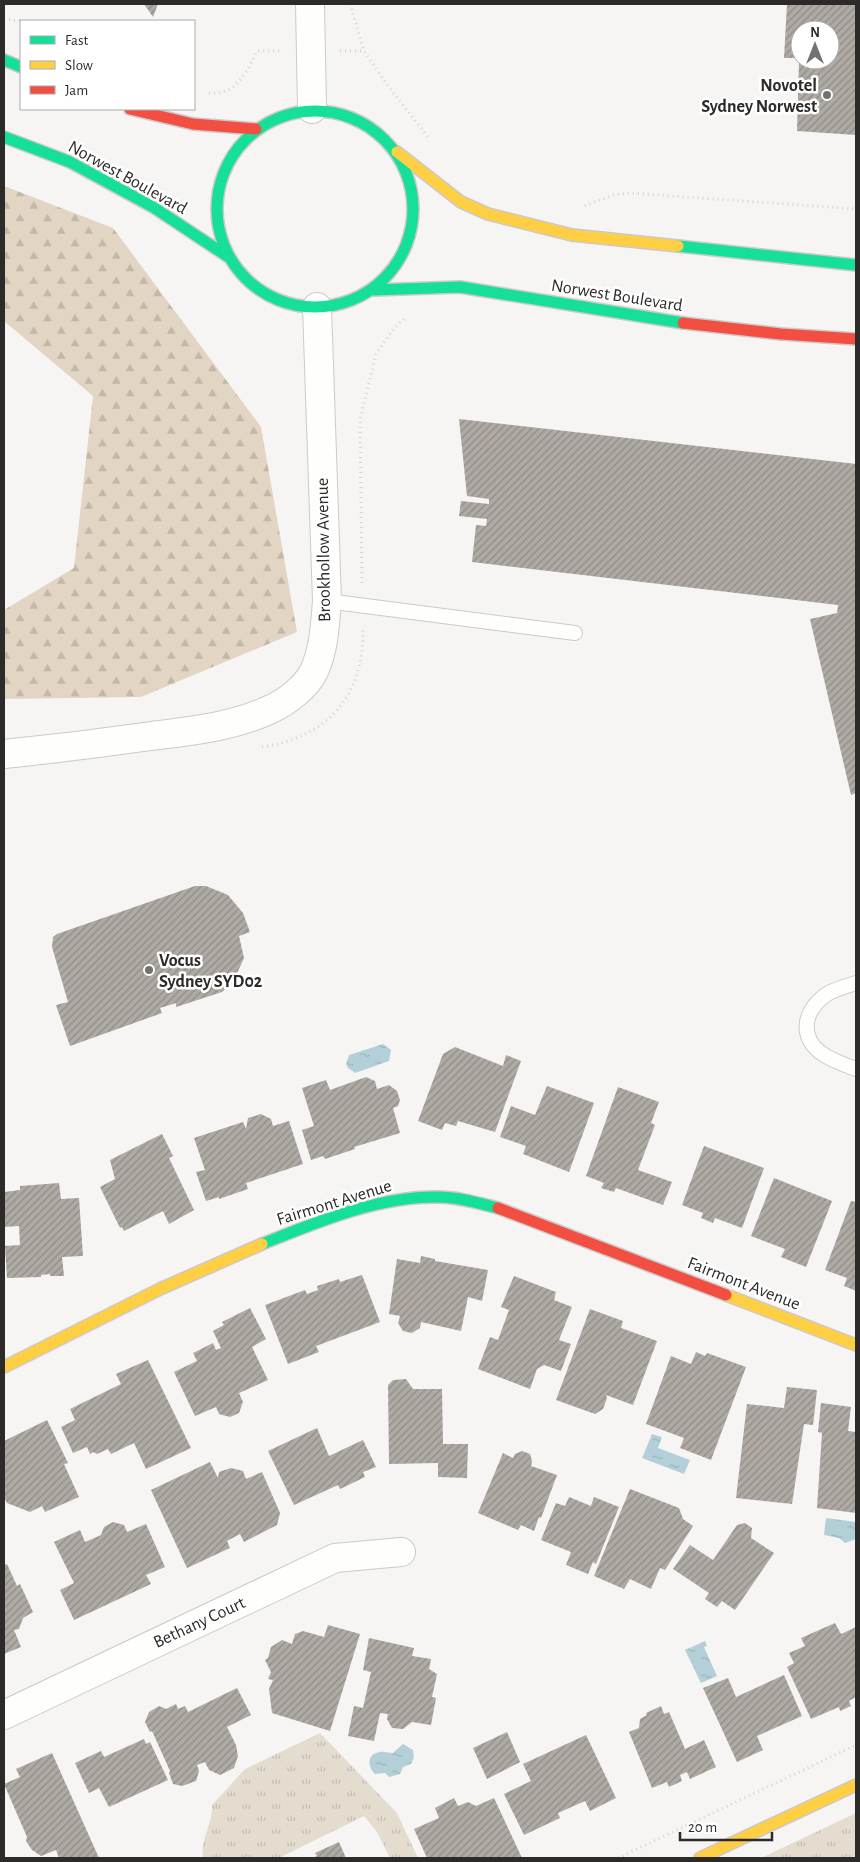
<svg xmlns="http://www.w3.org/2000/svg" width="860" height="1862" font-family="'Alegreya Sans',sans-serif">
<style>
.grass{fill:url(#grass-tufts)}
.forest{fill:url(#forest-firs)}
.water{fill:url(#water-ripples)}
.building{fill:url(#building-hatch)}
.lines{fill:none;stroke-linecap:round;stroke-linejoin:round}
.lane-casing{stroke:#cccac9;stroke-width:16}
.street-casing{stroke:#cccac9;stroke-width:30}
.fast-casing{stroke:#cccac9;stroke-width:14}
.slow-casing{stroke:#cccac9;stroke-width:14}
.jam-casing{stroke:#cccac9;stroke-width:14}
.path{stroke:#d4d4d4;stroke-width:3;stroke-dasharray:1 4;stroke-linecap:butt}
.lane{stroke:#fefefd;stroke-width:14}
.street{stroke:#fefefd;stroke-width:28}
.fast{stroke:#16e098;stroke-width:11}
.slow{stroke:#ffcf43;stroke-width:11}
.jam{stroke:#f24e42;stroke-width:11}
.poi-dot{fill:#737270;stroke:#fff;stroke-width:2}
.labels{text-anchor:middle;stroke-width:5;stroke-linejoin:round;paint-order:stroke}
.poi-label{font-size:18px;font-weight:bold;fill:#2c2b29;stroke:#fff;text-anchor:end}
.street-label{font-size:18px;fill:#2c2b29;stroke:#fff}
</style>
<defs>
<pattern id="grass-tufts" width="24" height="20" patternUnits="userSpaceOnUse" patternTransform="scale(1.25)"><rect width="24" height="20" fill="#e5dcd0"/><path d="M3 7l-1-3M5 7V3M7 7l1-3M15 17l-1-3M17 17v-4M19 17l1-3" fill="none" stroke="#c5bdb3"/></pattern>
<pattern id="forest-firs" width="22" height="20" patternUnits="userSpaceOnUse" patternTransform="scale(1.25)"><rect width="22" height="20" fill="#e2d5c3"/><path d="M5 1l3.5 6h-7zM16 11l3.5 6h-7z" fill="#c2b7a8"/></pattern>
<pattern id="water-ripples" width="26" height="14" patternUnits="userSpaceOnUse" patternTransform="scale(1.25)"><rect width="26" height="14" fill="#b3d0d8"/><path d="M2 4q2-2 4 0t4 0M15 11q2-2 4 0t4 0" fill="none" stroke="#9ab3b9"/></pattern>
<pattern id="building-hatch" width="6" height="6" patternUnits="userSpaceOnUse" patternTransform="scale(1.25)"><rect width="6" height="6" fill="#afaaa4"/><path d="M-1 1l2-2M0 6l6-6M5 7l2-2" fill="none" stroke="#8f8b86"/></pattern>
</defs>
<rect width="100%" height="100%" fill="#f7f5f3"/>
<path class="grass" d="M320,1733L397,1813L418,1858H390L377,1832L364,1816L279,1858H203C200,1840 213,1823 212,1805L245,1769Z
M856,1813V1858H761Z"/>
<path class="forest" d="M4,186L113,228L261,427L297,632L141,697L4,699V610L74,568L93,396L4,321Z"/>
<path class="water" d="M383,1044L391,1050L389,1061L355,1073L348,1068L346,1064L349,1055Z
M652,1434L662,1437L658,1448L690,1460L684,1474L642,1458Z
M826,1518L856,1522V1539L845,1543L839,1538L824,1535Z
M705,1641L707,1646L704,1647L717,1676L701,1683L685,1650Z
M403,1744L413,1750L414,1757L411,1764L403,1767L400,1774L389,1777L385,1773L375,1774C367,1767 367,1753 380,1752C384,1751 389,1753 393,1753Z"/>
<path class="building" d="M144,4H158L153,17Z
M787,4H856V135L797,131L799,60H830V30H800V58H784Z
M459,419L856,464V793L851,795L810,619L837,613L838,605L472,562L476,525L486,526L487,519L459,516L461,501L489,504V499L467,496Z
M195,886H206L228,895L243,913L250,932L239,936L244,958L233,982L222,992L176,1007V1003L160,1008L162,1013L70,1046L56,1005L68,1002L52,947L53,937L57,934Z
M455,1047L503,1066L506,1055L521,1061L495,1132L458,1121L456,1126L445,1123L442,1130L418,1121L443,1054Z
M366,1077L375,1081L377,1089L389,1085L397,1091L400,1100L398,1106L393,1108L400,1133L354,1147L355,1149L325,1159L323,1156L311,1160L302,1130L314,1126L302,1088L326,1080L330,1090Z
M547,1086L594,1103L569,1172L523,1154L526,1146L500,1137L511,1106L535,1115Z
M618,1087L659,1102L651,1123L655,1125L638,1170L672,1182L663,1205L616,1188L614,1192L601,1188L604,1183L586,1176Z
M261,1114L271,1119L273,1126L289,1121L303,1164L246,1183L248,1189L219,1199V1197L206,1201L196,1172L205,1170L194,1138L243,1122L246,1129L248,1118Z
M162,1134L173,1156L169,1158L194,1210L169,1224L163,1211L124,1231L122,1227L120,1228L100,1187L115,1179L110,1160Z
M704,1146L764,1168L742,1228L715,1218L713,1223L701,1218L703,1213L682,1205Z
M774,1178L832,1201L806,1267L781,1257L785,1249L751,1236Z
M59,1183L61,1199L79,1198L83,1256L62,1257L64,1276H50V1274L41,1275V1277L7,1278L5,1246L20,1245L19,1226L4,1227V1192L20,1190V1186Z
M851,1201L856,1202V1291L844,1286L847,1278L825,1270Z
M421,1256L435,1259V1261L488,1270L482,1301L468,1297L461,1331L421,1322L420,1328L412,1333L403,1331L398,1323L400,1316L389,1314L397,1259L420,1263Z
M362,1275L380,1322L316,1346L319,1352L288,1364L265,1305L305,1290L307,1294L318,1290L317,1286L339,1279L340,1282Z
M514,1276L556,1292L554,1300L572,1307L559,1340L571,1344L561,1371L544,1365L537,1369L530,1389L478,1369L490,1337L498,1340L509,1310L501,1307Z
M250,1308L266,1339L252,1347L268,1380L239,1393L243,1402L239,1413L230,1417L219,1414L216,1407L195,1416L174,1372L197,1361L193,1353L213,1343L216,1350L221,1348L213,1331L224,1325L222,1322Z
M590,1309L623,1321L621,1328L657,1341L633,1405L606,1395L607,1398L603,1409L595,1414L556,1400Z
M696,1352L705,1356L707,1353L746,1367L711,1460L680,1448L684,1438L646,1424L671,1356L691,1364Z
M148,1360L191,1448L146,1469L134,1443L111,1454L108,1449L97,1454L93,1452L90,1454L87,1447L73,1453L61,1427L75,1420L70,1409L121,1384L116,1374Z
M406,1379L413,1389H442L443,1444H468L467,1478L438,1477V1463L389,1464L388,1385L393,1380Z
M787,1387L817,1390L813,1425L804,1424L792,1504L736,1498L747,1404L784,1408Z
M821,1403L851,1407L848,1431L856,1432V1513L817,1508L822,1433L818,1432Z
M47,1420L68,1463L64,1464L79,1497L45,1512L42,1506L30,1512L7,1503L4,1497V1441Z
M317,1428L329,1456L363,1440L376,1467L363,1472L365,1477L340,1489L338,1485L294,1505L268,1451Z
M522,1451L530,1454L532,1461L531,1466L557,1475L541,1518L539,1517L534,1531L521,1525L518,1530L478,1513L503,1453L513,1458L515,1454Z
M210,1462L218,1478L219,1472L231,1468L243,1471L246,1479L262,1472L280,1513L277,1525L244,1542L240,1534L227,1541L230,1548L187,1568L151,1490Z
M630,1489L679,1508L683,1519L693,1526L665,1570L660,1568L651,1589L630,1579L624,1589L594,1576Z
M569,1497L591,1506L594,1497L619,1507L596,1564L593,1562L588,1574L566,1565L571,1552L541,1540L556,1503L565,1506Z
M113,1522L124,1525L127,1532L146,1524L165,1567L146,1575L151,1584L74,1620L60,1590L74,1583L54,1542L80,1530L85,1542L101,1535L104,1527Z
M745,1523L752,1528L751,1538L774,1553L735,1610L722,1601L717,1607L705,1599L709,1593L673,1569L690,1545L713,1560L737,1525Z
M7,1564L17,1586L20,1584L33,1612L23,1618L19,1629L14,1630L21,1647L4,1654V1565Z
M835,1623L841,1634L856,1627V1697L849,1701L851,1706L840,1711L839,1707L811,1719L787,1667L794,1663L789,1653L805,1646L801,1638Z
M328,1625L360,1634L330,1731L272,1713L269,1689L273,1680L268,1679L271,1672L265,1660L268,1658L271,1647L282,1640L292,1644L295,1634L303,1631L324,1637Z
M369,1638L414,1648L412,1656L431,1659L429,1669L437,1674L432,1697L436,1698L431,1725L412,1722L403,1729L392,1728L387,1719L388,1714L380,1713L374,1741L348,1736L354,1706L363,1708L371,1672L363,1670Z
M784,1675L802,1716L757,1736L763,1750L737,1762L703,1688L728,1678L736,1697Z
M237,1688L251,1715L227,1727L236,1745L238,1756L234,1768L220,1775L209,1770L205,1762L197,1765L199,1771L196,1781L182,1786L173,1784L169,1773L170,1771L152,1731L150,1732L145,1722L149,1712L159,1706L166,1709L176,1704L178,1709L185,1706L188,1712Z
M661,1706L664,1714L669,1712L685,1749L704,1740L716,1767L690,1779L687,1772L680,1775L682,1781L669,1787L667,1782L652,1788L629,1732L639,1728L640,1719L647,1715L646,1713Z
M507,1732L520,1762L487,1779L473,1748Z
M586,1735L616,1798L590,1811L585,1801L558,1813L560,1818L524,1835L504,1794L531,1781L523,1764Z
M144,1739L146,1744L150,1742L168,1780L109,1807L99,1788L89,1793L75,1763L101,1751L104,1757Z
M52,1753L99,1858H59L56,1850L41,1856L32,1850L26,1841L27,1837L4,1784L20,1777L16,1769Z
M454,1798L458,1806L468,1802L476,1806L494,1798L522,1858H427L414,1829L439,1818L435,1808Z
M339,1842L346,1858H312L317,1856L315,1853Z"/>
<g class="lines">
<defs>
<path id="lane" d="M327,601L575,633
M856,983C847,986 835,989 827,994C817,1001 809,1010 807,1022C803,1051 834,1061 856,1069"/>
<path id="street" d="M310,4L312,109
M4,754C53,749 102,743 151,736C190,731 232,727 269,710C285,703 306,688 314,671C324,650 325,624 327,601L317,307
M4,1715L335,1558L401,1552"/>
<path id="fast" d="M4,60L21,67
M217 209a98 98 0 1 1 196 0a98 98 0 1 1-196 0Z
M4,137L70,162L153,207L230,258
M678,246L856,265
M374,290L460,287L683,323
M262,1244C317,1222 378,1196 438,1197C458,1197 478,1203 498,1208"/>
<path id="slow" d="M397,152L461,202L488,214L572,235L678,246
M726,1295L856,1345
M4,1367L160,1289L262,1244
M700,1858L856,1785"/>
<path id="jam" d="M130,109L193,124L256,129
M683,323L781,334L856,339
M498,1208L726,1295"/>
</defs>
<use href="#lane" class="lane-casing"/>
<use href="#street" class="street-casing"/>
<use href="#fast" class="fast-casing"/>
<use href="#slow" class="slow-casing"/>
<use href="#jam" class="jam-casing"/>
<path class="path" d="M350,4L364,51
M4,19L23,21
M340,51H364L388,86L428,137
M209,93C237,95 246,73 257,51H281
M585,206L613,195L629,193L856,209
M362,583L360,420L376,354L394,328L404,319
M262,747C328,737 364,696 363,629
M618,1858L856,1745"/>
<use href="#lane" class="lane"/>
<use href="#street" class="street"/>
<use href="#fast" class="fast"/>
<use href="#slow" class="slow"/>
<use href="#jam" class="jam"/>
</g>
<g class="poi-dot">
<circle cx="827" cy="95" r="5"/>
<circle cx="149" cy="970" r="5"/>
</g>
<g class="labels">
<g class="poi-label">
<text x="817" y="91">Novotel<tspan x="817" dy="21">Sydney Norwest</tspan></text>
<text x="159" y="966" text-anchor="start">Vocus<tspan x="159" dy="21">Sydney SYD02</tspan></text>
</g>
<g class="street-label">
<text transform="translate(128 177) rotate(29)" y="6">Norwest Boulevard</text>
<text transform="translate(617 295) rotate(9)" y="6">Norwest Boulevard</text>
<text transform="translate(323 550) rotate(-91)" y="6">Brookhollow Avenue</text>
<text transform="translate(334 1202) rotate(-17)" y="6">Fairmont Avenue</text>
<text transform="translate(744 1283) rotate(21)" y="6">Fairmont Avenue</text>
<text transform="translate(199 1622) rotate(-25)" y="6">Bethany Court</text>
</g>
</g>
<rect width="860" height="1862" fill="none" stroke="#2c2b29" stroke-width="10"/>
<rect x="20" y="20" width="175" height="90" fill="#ffffff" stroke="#abaaa9"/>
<rect x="30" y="36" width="25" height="8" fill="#16e098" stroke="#abaaa9"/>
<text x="65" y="45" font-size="15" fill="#2c2b29">Fast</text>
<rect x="30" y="61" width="25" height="8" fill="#ffcf43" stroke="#abaaa9"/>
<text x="65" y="70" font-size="15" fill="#2c2b29">Slow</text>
<rect x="30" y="86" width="25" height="8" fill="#f24e42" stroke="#abaaa9"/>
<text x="65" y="95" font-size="15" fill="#2c2b29">Jam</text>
<g transform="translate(815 45)"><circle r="24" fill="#ffffff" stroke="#abaaa9"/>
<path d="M0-4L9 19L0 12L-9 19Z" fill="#737270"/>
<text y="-8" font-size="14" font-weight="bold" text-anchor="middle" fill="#2c2b29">N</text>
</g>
<path d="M680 1832v8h92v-8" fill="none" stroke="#2c2b29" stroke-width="2.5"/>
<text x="688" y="1832" font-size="15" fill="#2c2b29" stroke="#ffffff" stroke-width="4" paint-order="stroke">20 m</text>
</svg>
